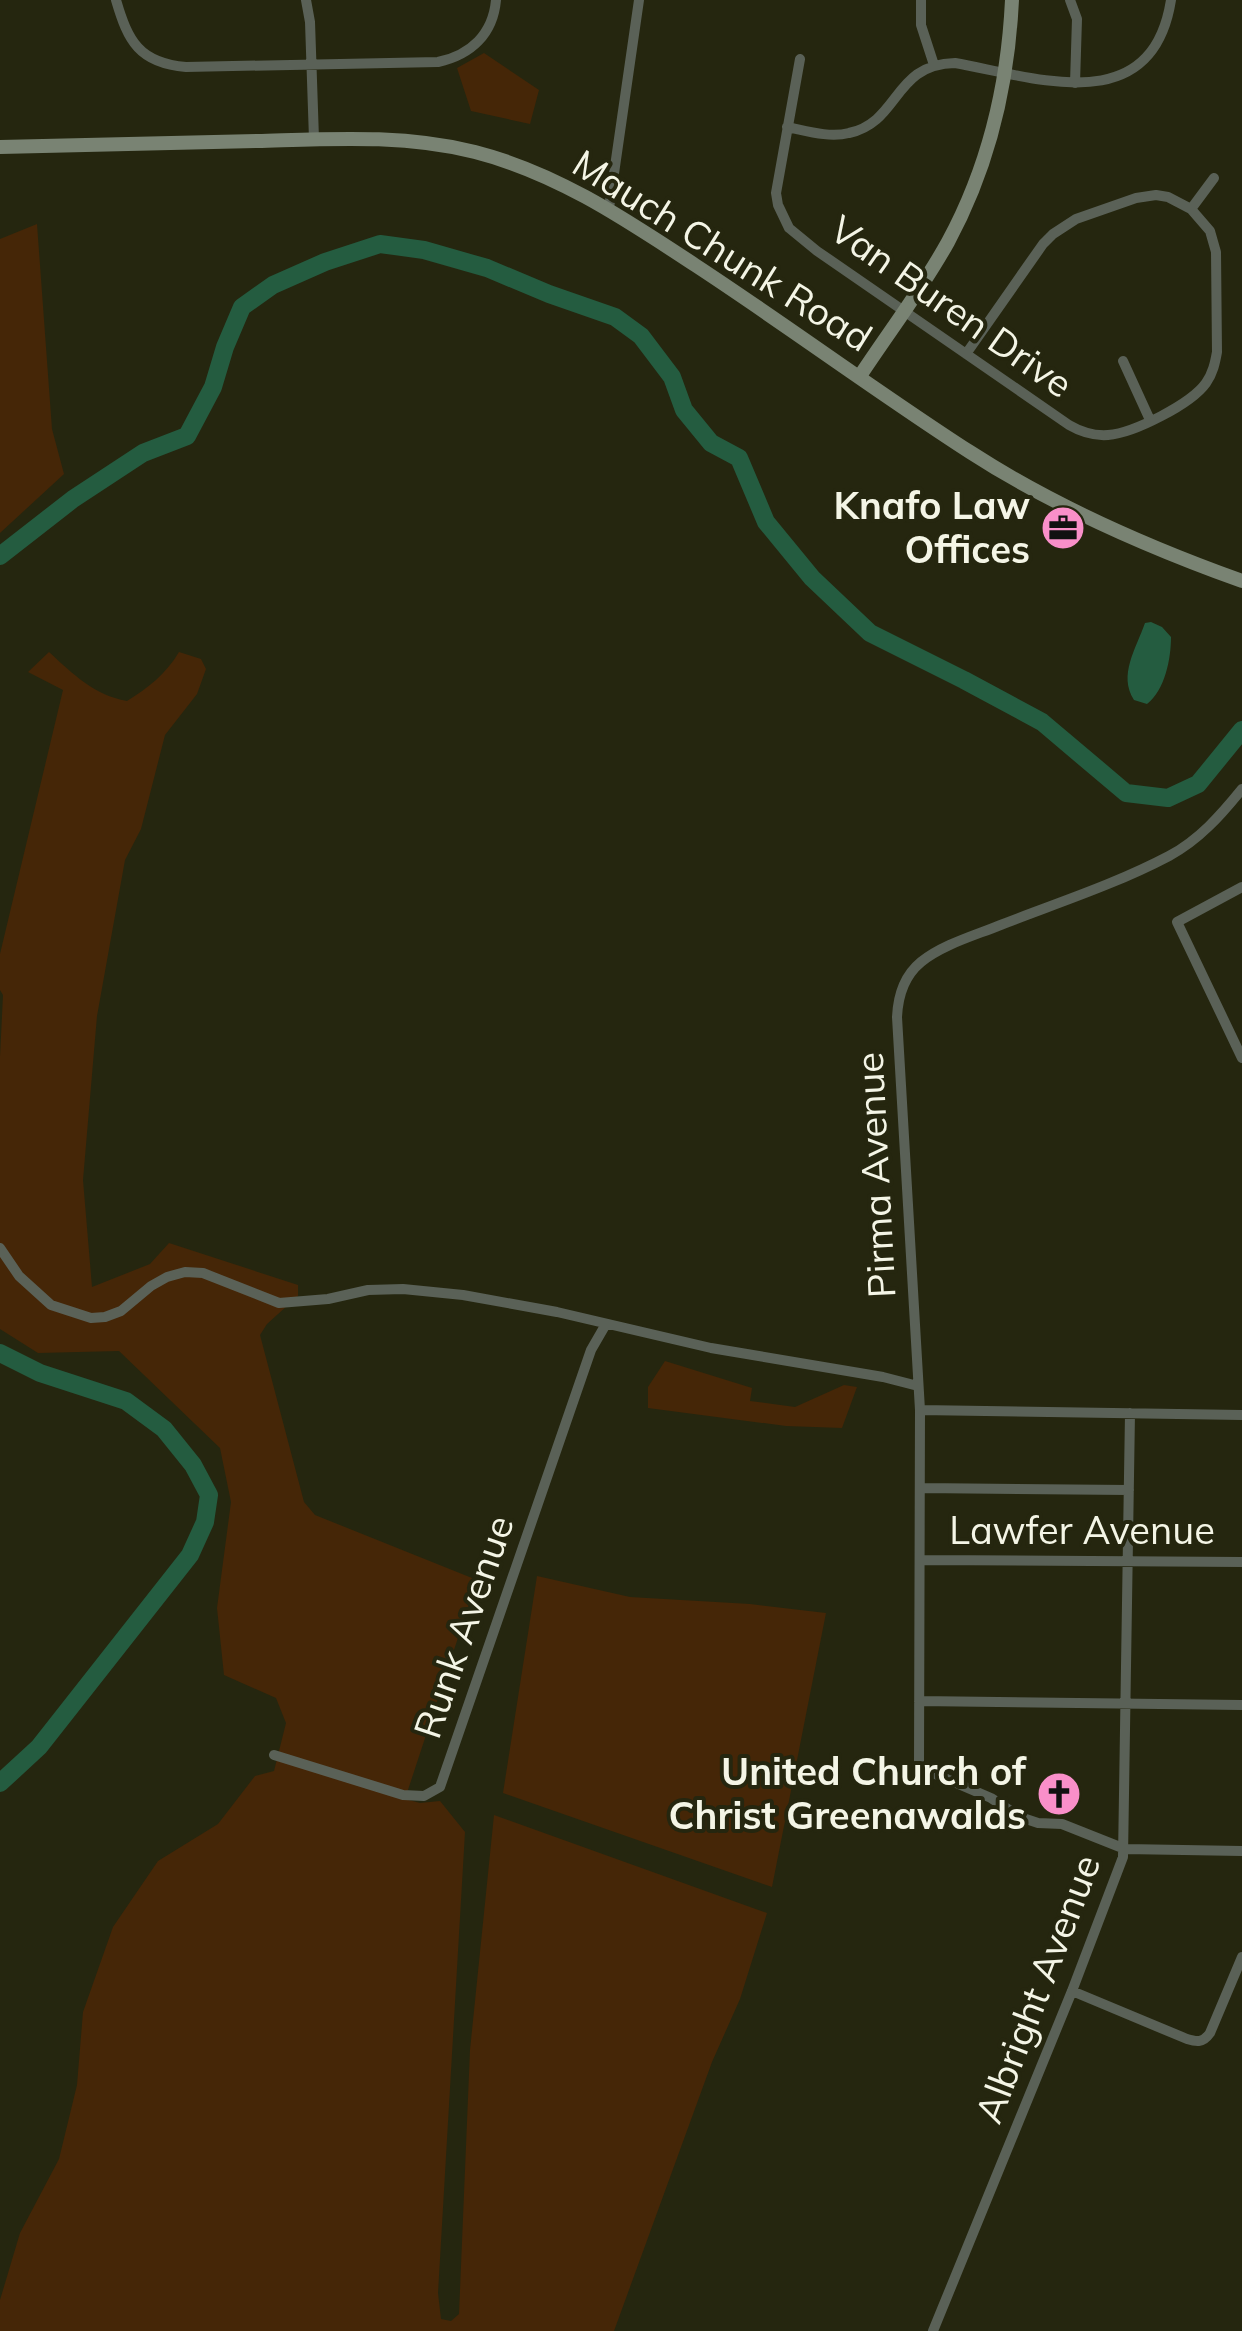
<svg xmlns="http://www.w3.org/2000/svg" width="1242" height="2331" font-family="Mulish,sans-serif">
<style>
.green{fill:#452607}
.water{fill:#245c40}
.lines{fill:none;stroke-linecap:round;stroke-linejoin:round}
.river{stroke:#245c40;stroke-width:18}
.street{stroke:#5a6157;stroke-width:10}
.secondary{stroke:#798373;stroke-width:14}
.labels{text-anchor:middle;stroke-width:8;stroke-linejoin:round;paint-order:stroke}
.street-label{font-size:38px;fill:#f4f5e6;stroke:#25260f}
.poi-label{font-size:38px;font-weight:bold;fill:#f4f5e6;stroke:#25260f;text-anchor:end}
</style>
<rect width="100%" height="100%" fill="#25260f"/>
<path class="green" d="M484,53L539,90L530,124L471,111L457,68Z
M37,224L52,429L64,474L0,533V239Z
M49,652C73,674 94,695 127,701C148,688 166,674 179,652L201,659L206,669L197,694L165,735L141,829L125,860L97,1016L83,1180L92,1287L150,1264L169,1243L298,1285V1296L267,1324L260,1335L304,1502L315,1515L477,1580L405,1799L420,1803L440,1801L465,1832L438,2293L441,2319L451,2321L459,2314L470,2050L494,1815L767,1913L740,1999L712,2062L614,2331H0V2300L20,2233L59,2159L77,2085L83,2012L113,1927L158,1861L218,1824L255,1776L274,1771L286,1723L276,1698L224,1675L217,1608L231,1502L220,1448L119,1351L38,1353L0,1329V1057L3,995L0,990V954L63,690L28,672Z
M665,1361L752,1388L750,1401L795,1407L844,1385L857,1387L842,1428L786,1426L648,1408V1387Z
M537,1576L630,1597L750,1604L826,1613L772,1887L503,1793Z"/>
<path class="water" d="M1151,622L1162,627L1171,637C1171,659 1165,690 1147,704L1134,700C1118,675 1136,649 1145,623Z"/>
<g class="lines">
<path class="river" d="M0,556L73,499L143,453L187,436L213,387L225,347L242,307L273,285L325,262L380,244L424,250L487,268L549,294L615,317L641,336L672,377L684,410L711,443L739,458L766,522L812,578L870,633L964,680L1042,722L1126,793L1168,798L1198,784L1242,730
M0,1353L40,1373L126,1401L164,1429L193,1465L209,1495L205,1522L190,1555L39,1747L0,1783"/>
<path class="street" d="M116,0C128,41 139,63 186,67L438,62C471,55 493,34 496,0
M306,0L310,22L314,139
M921,0V25L934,65
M1070,0L1077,19L1075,83
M800,59L776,193L778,205L789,228L817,251L1069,425C1081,432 1094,436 1108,435C1134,433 1191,404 1206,383C1213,373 1215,363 1217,352L1216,252L1210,231L1191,209L1168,197L1156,195L1136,198L1076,219L1053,234L1043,244L966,354
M787,127C807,131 829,138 849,133C900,122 893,64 955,63C1037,78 1152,120 1171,0
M609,208L639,0
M1191,209L1214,178
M1123,361L1150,420
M1242,789C1221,815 1199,840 1169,856C1114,885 1054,904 998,926C973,936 942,945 921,962C904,976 898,995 897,1017L920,1410L919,1761L921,1766L935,1774L991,1798L1020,1817L1038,1823L1062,1824L1125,1849L1242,1851
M1242,887L1177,922L1242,1058
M0,1248L19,1276L51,1305L91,1318L105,1317L121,1311L151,1286L167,1277L185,1272L203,1273L279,1303L328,1299L368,1290L403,1289L463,1295L557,1312L711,1348L883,1377L918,1386
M920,1410L1242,1415
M921,1488L1129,1490
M921,1560L1242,1562
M919,1701L1242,1705
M274,1755L403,1795L424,1796L440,1787L591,1350L606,1324
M1072,1991L1187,2039C1197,2042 1203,2043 1210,2033L1242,1957
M933,2331L1072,1991L1123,1857L1130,1413"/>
<path class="secondary" d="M0,147C86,145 171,143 257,141C330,139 403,134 475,152C557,173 625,219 695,265C788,326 877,392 970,452C1055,507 1147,547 1242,581
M860,376C889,332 922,289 948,242C988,168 1008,84 1012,0"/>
</g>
<defs>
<symbol id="office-disc" viewBox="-11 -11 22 22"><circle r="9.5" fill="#f98fc9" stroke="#25260f"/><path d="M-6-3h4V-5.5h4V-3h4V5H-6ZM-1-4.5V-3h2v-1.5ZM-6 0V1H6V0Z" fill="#111"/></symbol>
<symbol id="church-disc" viewBox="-11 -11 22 22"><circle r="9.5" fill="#f98fc9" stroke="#25260f"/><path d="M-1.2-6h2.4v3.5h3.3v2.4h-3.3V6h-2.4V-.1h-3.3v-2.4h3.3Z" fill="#111"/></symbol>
</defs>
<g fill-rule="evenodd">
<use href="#office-disc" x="1038" y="503" width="50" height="50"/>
<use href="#church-disc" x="1034" y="1769" width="50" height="50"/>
</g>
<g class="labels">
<g class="street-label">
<text transform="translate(722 251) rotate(32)" y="13">Mauch Chunk Road</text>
<text transform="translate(951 307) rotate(35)" y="13">Van Buren Drive</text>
<text transform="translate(876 1175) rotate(-93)" y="13">Pirma Avenue</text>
<text x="1082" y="1544">Lawfer Avenue</text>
<text transform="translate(464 1627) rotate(-71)" y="13">Runk Avenue</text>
<text transform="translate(1038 1989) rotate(-69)" y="13">Albright Avenue</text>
</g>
<g class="poi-label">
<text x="1030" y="519">Knafo Law<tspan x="1030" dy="44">Offices</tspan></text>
<text x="1026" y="1785">United Church of<tspan x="1026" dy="44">Christ Greenawalds</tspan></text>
</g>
</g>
</svg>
